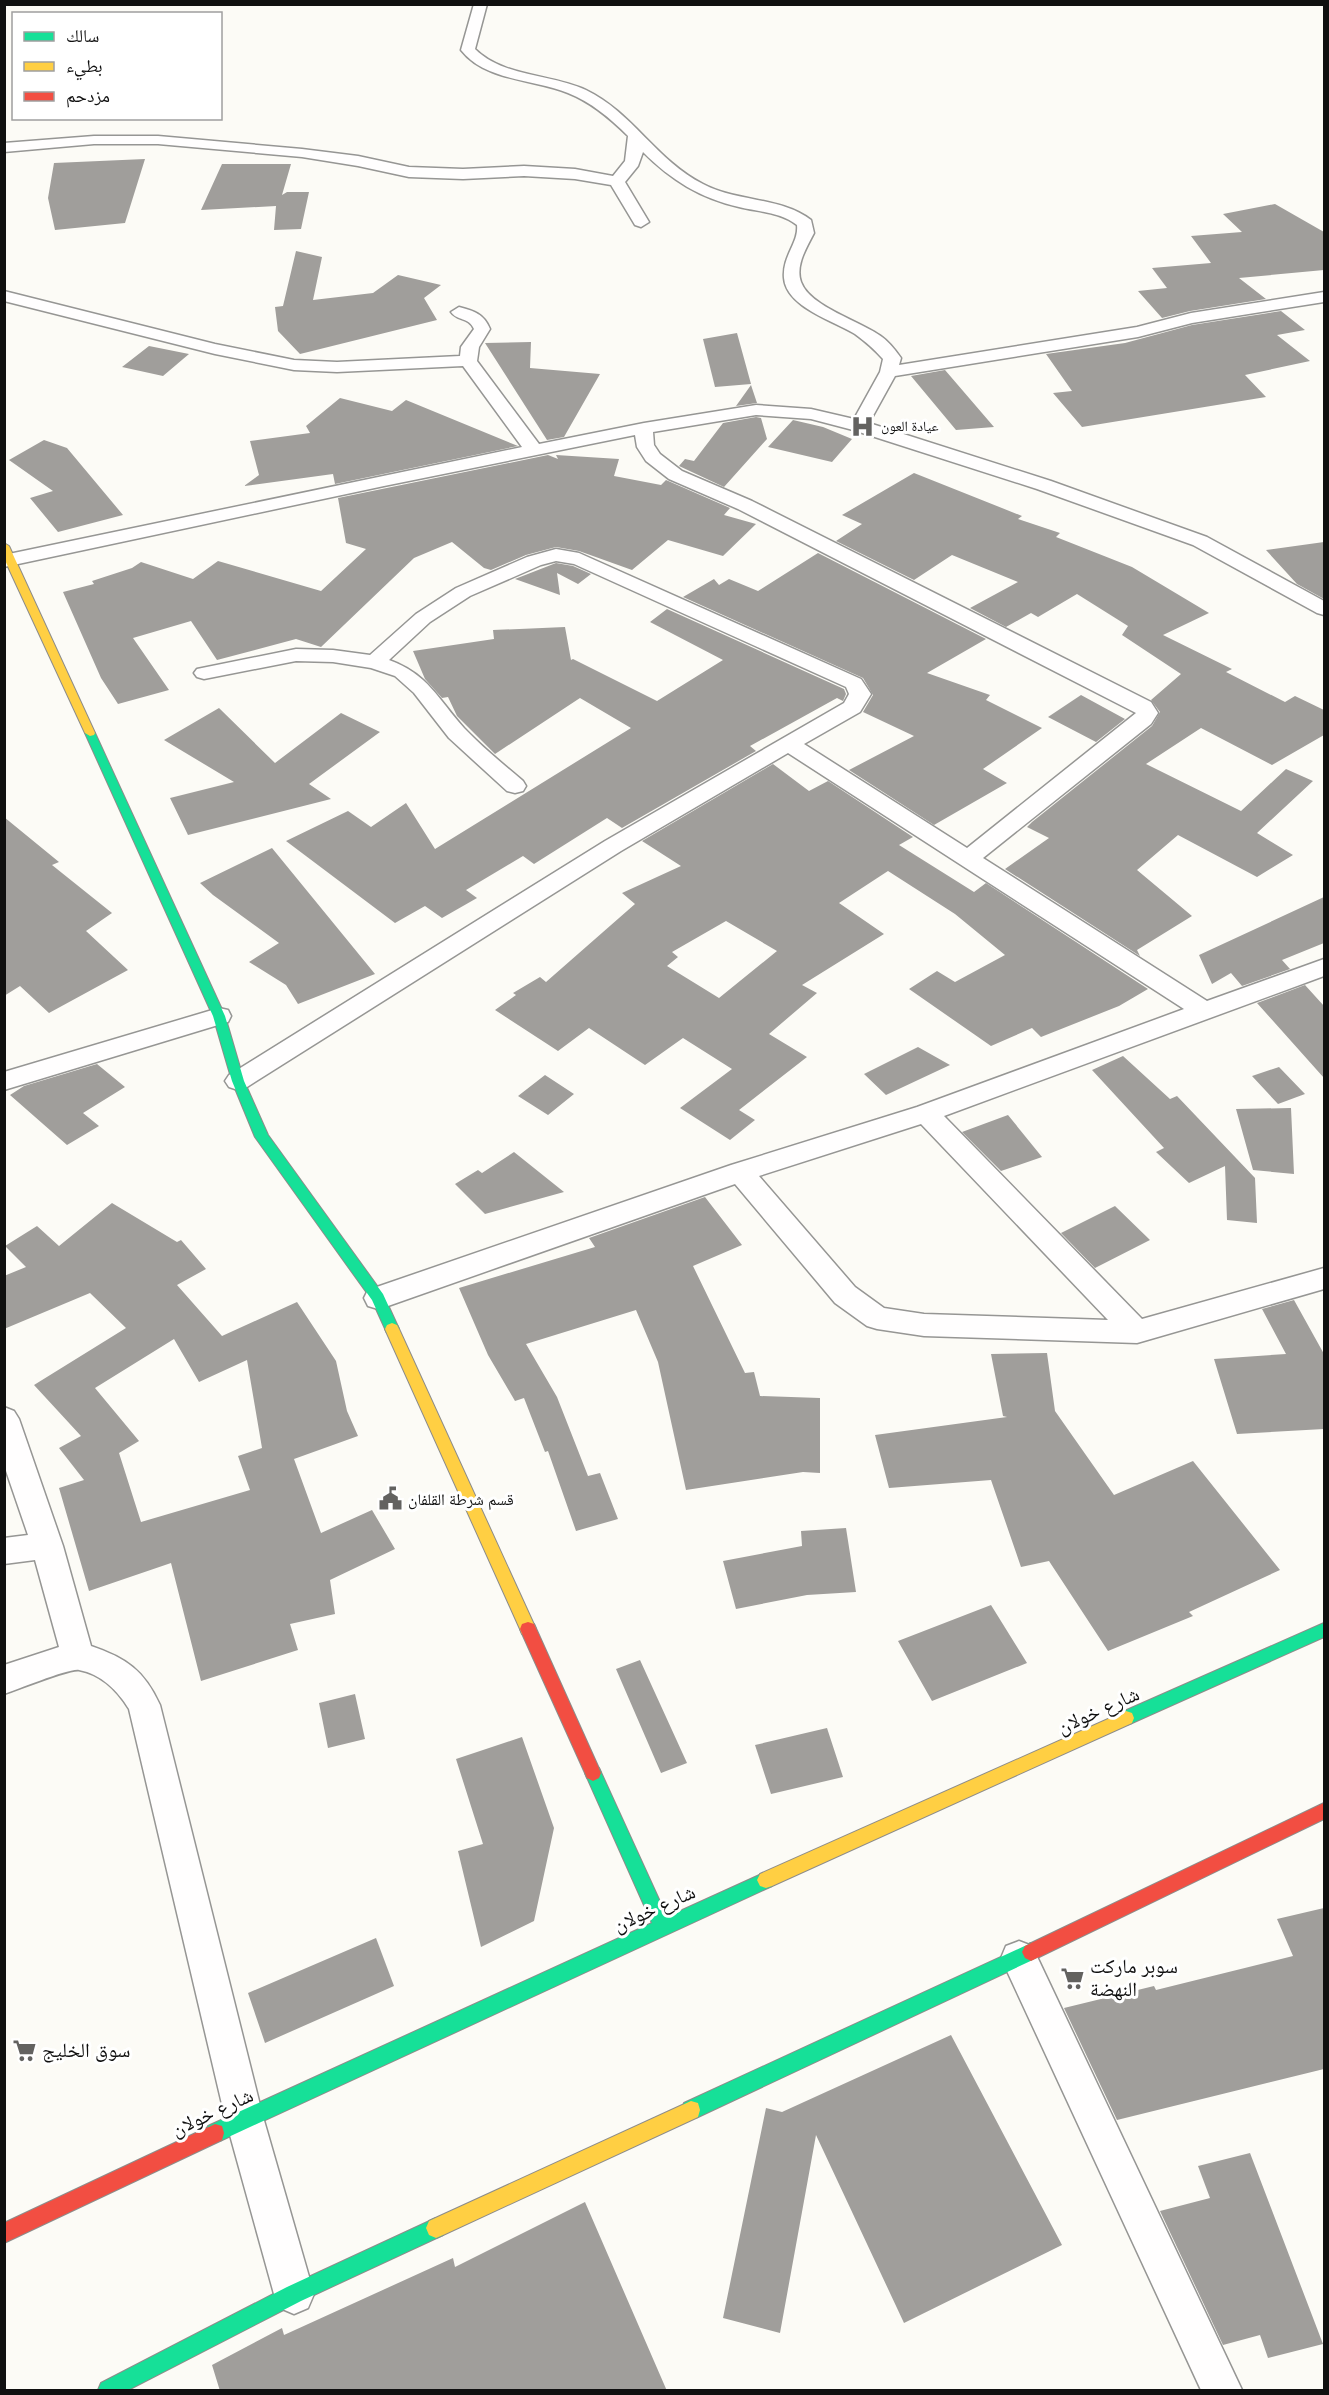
<svg xmlns="http://www.w3.org/2000/svg" width="1329" height="2395" font-family="'Noto Serif','Noto Naskh Arabic',serif">
<style>
.building{fill:#a09e9b;fill-rule:evenodd}
.lines{fill:none;stroke-linecap:round;stroke-linejoin:round}
.street-casing{stroke:#969694;stroke-width:3}
.fast-casing{stroke:#8d8c8a;stroke-width:2}
.slow-casing{stroke:#8d8c8a;stroke-width:2}
.jam-casing{stroke:#8d8c8a;stroke-width:2}
.street{fill:#fffefe;fill-rule:evenodd}
.fast{fill:#16e098;fill-rule:evenodd}
.slow{fill:#ffcf43;fill-rule:evenodd}
.jam{fill:#f24e42;fill-rule:evenodd}
.labels{text-anchor:middle;stroke-width:6;stroke-linejoin:round;paint-order:stroke}
.far-poi-label{font-size:14px;fill:#101010;stroke:#fff;text-anchor:start}
.poi-label{font-size:16px;fill:#101010;stroke:#fff;text-anchor:start}
.near-street-label{font-size:20px;fill:#101010;stroke:#fff}
.near-poi-label{font-size:20px;fill:#101010;stroke:#fff;text-anchor:start}
</style>
<rect width="100%" height="100%" fill="#fcfbf6"/>
<path class="building" d="M145,159L125,223L55,230L48,198L54,163Z
M222,164H291L282,195L287,192H309L301,229L274,230L276,206L201,210Z
M1275,204L1324,232V270L1239,278L1266,299L1190,311L1162,318L1138,291L1167,288L1152,268L1211,263L1191,236L1242,232L1223,214Z
M296,251L322,257L313,300L373,293L398,275L441,285L424,298L437,320L300,354L278,331L275,307L283,306Z
M1281,311L1305,330L1277,335L1310,361L1245,375L1266,397L1082,427L1053,393L1072,391L1046,354L1125,343L1192,325Z
M737,333L751,384L715,387L703,339Z
M531,342L530,368L600,374L564,437L547,440L485,343Z
M149,346L189,354L163,376L122,367Z
M945,370L994,427L956,430L911,376Z
M751,385L757,403L736,406Z
M340,398L392,411L406,400L518,446L335,484L333,474L244,486L259,475L250,441L310,433L306,426Z
M756,417L761,418L767,439L724,487L679,466L685,459L694,461L723,423Z
M793,420L823,427L852,439L832,462L768,447Z
M44,440L67,448L123,515L58,532L30,498L53,491L9,460Z
M548,455L558,459L556,455L619,459L614,476L661,485L666,480L730,508L724,515L756,524L723,556L668,540L632,570L579,551L556,547L526,555L491,570L484,568L452,542L414,558L321,647L296,639L217,660L191,621L133,638L169,690L118,704L101,678L63,592L94,584L92,581L132,568L141,562L193,579L218,561L321,591L366,549L346,543L338,498Z
M914,473L1022,516L1018,519L1060,533L1056,537L1132,567L1209,613L1163,635L1232,669L1226,672L1285,702L1295,696L1324,710V735L1272,765L1201,728L1146,764L1241,811L1286,769L1313,781L1257,833L1293,855L1257,877L1178,835L1137,870L1192,916L1137,950L1140,956L1005,869L1049,838L1027,827L1032,822L1152,726L1160,712L1151,700L1181,674L1122,635L1128,626L1077,594L1038,617L1031,613L1006,627L970,608L1018,582L952,555L914,580L836,541L862,524L842,515Z
M1324,542V599L1297,584L1266,550Z
M818,553L986,639L927,673L990,695L986,700L1042,728L983,769L1007,783L934,825L849,770L914,736L863,712L873,695L863,678L683,597L714,579L719,585L729,579L758,591Z
M556,563L573,566L591,574L578,584L557,573L560,595L515,579Z
M667,609L844,689L846,694L843,701L837,698L750,746L756,751L622,828L607,818L534,864L523,856L466,890L477,898L442,918L425,906L395,923L286,841L348,811L371,827L406,803L435,849L631,728L580,698L495,754L457,716L448,697L442,698L425,679L413,651L494,639L493,630L565,627L571,660L573,659L657,701L723,660L650,622Z
M1081,695L1125,719L1096,742L1048,717Z
M219,708L275,763L341,713L380,732L309,784L331,799L188,835L170,798L234,782L164,740Z
M773,764L809,791L828,781L913,837L899,845L974,892L986,883L1148,989L1119,1006L1041,1037L1032,1028L991,1046L909,989L937,971L955,982L1005,955L955,914L888,871L839,903L884,934L802,985L817,993L769,1034L807,1057L739,1110L755,1120L730,1140L680,1108L732,1069L683,1038L645,1065L589,1028L558,1051L495,1010L516,995L513,993L540,977L546,982L635,904L622,893L681,866L642,841ZM726,921L777,951L719,998L667,966L678,957L672,952Z
M4,817L59,862L52,865L112,913L86,931L128,970L49,1013L20,986L4,996Z
M272,848L375,974L298,1004L286,985L249,962L279,943L213,895L200,883Z
M1324,897V943L1282,960L1290,969L1242,986L1231,973L1212,984L1199,955Z
M1305,985L1324,1006V1078L1257,1003Z
M918,1047L950,1065L886,1095L864,1074Z
M1123,1056L1170,1099L1177,1096L1255,1178L1257,1223L1227,1220L1225,1166L1189,1183L1156,1152L1164,1148L1092,1070Z
M97,1064L125,1087L83,1113L99,1126L67,1145L10,1095L24,1086Z
M1279,1067L1305,1094L1278,1104L1252,1076Z
M545,1075L574,1094L548,1115L518,1096Z
M1291,1108L1294,1174L1253,1170L1236,1109Z
M1008,1115L1042,1157L1001,1171L962,1132Z
M514,1152L564,1192L485,1214L455,1184L478,1170L482,1173Z
M705,1197L742,1245L693,1266L745,1373L754,1372L760,1396L820,1398V1473L803,1472L686,1490L658,1362L636,1310L526,1344L557,1397L588,1476L600,1473L618,1519L576,1531L548,1451L545,1452L524,1398L515,1401L488,1355L459,1288L595,1247L589,1238Z
M112,1203L177,1242L181,1240L206,1269L177,1285L222,1336L297,1302L336,1361L347,1411L358,1436L294,1459L321,1533L372,1510L395,1549L330,1580L335,1614L290,1624L298,1650L201,1681L171,1563L89,1591L59,1488L84,1480L59,1448L81,1436L34,1385L126,1328L90,1293L4,1329V1276L26,1267L5,1246L37,1226L59,1246ZM174,1339L199,1382L247,1360L262,1448L238,1456L250,1490L141,1522L119,1453L139,1441L95,1388Z
M1115,1206L1150,1240L1095,1268L1061,1233Z
M1294,1300L1324,1354V1429L1237,1434L1214,1359L1286,1354L1262,1309Z
M1047,1353L1055,1411L1114,1495L1193,1461L1280,1570L1189,1612L1193,1616L1108,1651L1049,1561L1021,1567L991,1480L889,1488L875,1435L1007,1417L1003,1416L991,1354Z
M846,1528L856,1592L807,1595L736,1609L723,1561L802,1546L801,1531Z
M991,1605L1027,1663L932,1701L898,1641Z
M640,1660L687,1763L661,1773L616,1669Z
M355,1694L365,1739L328,1748L319,1703Z
M827,1728L843,1777L771,1794L755,1745Z
M522,1737L554,1828L534,1921L481,1947L458,1851L483,1844L456,1759Z
M1324,1908V2069L1117,2120L1064,2008L1154,1986L1156,1990L1293,1956L1277,1919Z
M376,1938L394,1986L265,2043L248,1993Z
M951,2035L1062,2245L904,2323L816,2135L780,2333L723,2318L766,2108L782,2112Z
M1250,2153L1323,2344L1268,2358L1260,2335L1223,2345L1160,2211L1210,2198L1198,2166Z
M585,2202L667,2391H220L212,2365L282,2328L284,2335L453,2258L455,2267Z"/>
<g class="lines">
<defs>
<path id="street" d="M474,4H487L475,49C503,77 551,74 586,90C632,112 657,161 703,184C737,202 781,197 811,220L814,233C807,247 795,265 801,282C810,307 861,321 882,337C889,342 896,351 901,358L899,365L1137,327L1191,313L1324,292V302L1192,323L1138,337L895,376L869,423L1051,481L1207,537L1324,601V615L1317,613L1193,545L1037,489L853,430L811,419L756,415L653,432L654,445L660,454L682,471L752,501L1151,702L1158,713L1151,724L983,858L1207,1001L1324,959V976L944,1116L1142,1319L1324,1268V1289L1137,1343L924,1336L877,1329L867,1326L835,1303L735,1184L388,1306L378,1309L368,1306L364,1298L368,1290L731,1165L917,1107L1184,1009L788,753L621,851L247,1087L238,1090L229,1087L225,1081L229,1075L605,841L844,703L849,694L846,687L574,564L556,561L541,565L470,596L430,622L389,660C428,674 438,699 464,728C482,747 503,764 523,781L526,786L523,791L515,793L507,791L449,738L414,693L395,676L371,668L333,662L296,661L204,679L197,677L194,673L197,669L296,649L333,650L370,655L416,614L456,588L527,557L556,549L579,553L861,679L871,694L860,712L804,744L967,848L1136,713L738,509L669,479L646,461L637,447L635,435L384,486L4,567V555L522,447L463,366L337,372L294,370L215,354L4,301V291L215,344L294,360L337,362L460,356L461,347L474,329C469,317 457,321 451,312L459,307C474,311 484,314 490,329L479,347L477,361L539,444L644,423L756,405L811,409L854,419L880,372L883,359C874,349 866,342 855,334C834,321 786,307 784,278C782,256 799,243 797,225C780,212 759,212 739,207C700,198 671,180 643,152L638,166L625,182L649,222L641,227L635,225L611,185L575,179L524,176L463,179L409,177L358,166L302,157L158,144H94L4,152V143L94,136H158L302,149L358,156L409,167L463,169L524,166L575,169L613,176L625,161L628,136C610,118 591,102 568,93C534,79 485,81 461,50ZM921,1124L1108,1320L924,1314L884,1308L855,1287L759,1176Z
M219,1008L228,1010L231,1016L228,1022L4,1090V1072Z
M4,1407L14,1411L19,1419L63,1546L91,1646C126,1658 144,1670 160,1705L263,2117L314,2294L308,2308L294,2314L280,2308L274,2294L225,2117L129,1709C118,1691 101,1674 79,1670C69,1668 17,1690 4,1694V1665L59,1647L35,1560L4,1564V1538L28,1535L4,1465Z
M1019,1941L1032,1946L1242,2390H1201L1001,1958L1006,1946Z"/>
<path id="fast" d="M90,730L95,733L225,1016L244,1081L268,1135L383,1294L399,1329L397,1333H387L372,1300L255,1137L232,1081L213,1016L85,733Z
M1324,1623V1637L1132,1723L1126,1725L1120,1723L1118,1718L1120,1713Z
M593,1765L599,1768L667,1917L766,1872L772,1874L775,1880L772,1886L222,2140L215,2142L208,2140L206,2133L208,2126L652,1923L585,1773L587,1768Z
M1031,1943L1037,1946L1040,1952L1037,1958L698,2117L691,2119L684,2117L682,2110L684,2103Z
M436,2218L443,2221L446,2228L443,2235L301,2301L128,2390H98L101,2383L287,2287Z"/>
<path id="slow" d="M4,543L9,546L95,733L94,735L90,736L85,733L4,558Z
M392,1323L397,1325L399,1329L536,1629L534,1634L528,1636L522,1634L520,1629L385,1329L387,1325Z
M1126,1711L1132,1713L1134,1718L1132,1723L772,1886L766,1888L760,1886L757,1880L760,1874Z
M691,2101L698,2103L700,2110L698,2117L443,2235L436,2238L429,2235L426,2228L429,2221Z"/>
<path id="jam" d="M528,1622L534,1624L601,1773L599,1778L593,1781L587,1778L585,1773L520,1629L522,1624Z
M1324,1803V1819L1037,1958L1031,1961L1025,1958L1022,1952L1025,1946Z
M215,2124L222,2126L224,2133L222,2140L4,2243V2223Z"/>
</defs>
<use href="#street" class="street-casing"/>
<use href="#fast" class="fast-casing"/>
<use href="#slow" class="slow-casing"/>
<use href="#jam" class="jam-casing"/>
<use href="#street" class="street"/>
<use href="#fast" class="fast"/>
<use href="#slow" class="slow"/>
<use href="#jam" class="jam"/>
</g>
<defs>
<symbol id="hospital-bare" viewBox="-9 -9 18 18"><path d="M-5-5h3v3.5h4V-5h3V5h-3V1.5h-4V5h-3Z" fill="#636260" stroke="#fff" stroke-width="2.5" paint-order="stroke"/></symbol>
<symbol id="civic-bare" viewBox="-9 -9 18 18"><path d="M-.6-6.5H3V-4.5H.6V-3L4-1V1h2V6H-6V1h2V-1L-.6-3ZM-1.2 2.5V6h2.4V2.5Z" fill="#636260" stroke="#fff" stroke-width="2.5" paint-order="stroke"/></symbol>
<symbol id="supermarket-bare" viewBox="-9 -9 18 18"><path d="M-6-5.5h2.5l.6 2H6L4.5 2H-2.5L-4.4-4H-6ZM-1.5 3.2a1.3 1.3 0 1 0 .1 0ZM3 3.2a1.3 1.3 0 1 0 .1 0Z" fill="#636260" stroke="#fff" stroke-width="2.5" paint-order="stroke"/></symbol>
</defs>
<g fill-rule="evenodd">
<use href="#hospital-bare" x="846" y="410" width="33" height="33"/>
<use href="#civic-bare" x="374" y="1482" width="33" height="33"/>
<use href="#supermarket-bare" x="1056" y="1962" width="33" height="33"/>
<use href="#supermarket-bare" x="8" y="2034" width="33" height="33"/>
</g>
<g class="labels">
<g class="far-poi-label">
<text x="881" y="431">عيادة العون</text>
</g>
<g class="poi-label">
<text x="408" y="1505">قسم شرطة القلفان</text>
</g>
<g class="near-street-label">
<text transform="translate(1098 1710) rotate(-24)" y="7">شارع خولان</text>
<text transform="translate(654 1908) rotate(-24)" y="7">شارع خولان</text>
<text transform="translate(212 2112) rotate(-25)" y="7">شارع خولان</text>
</g>
<g class="near-poi-label">
<text x="1090" y="1973">سوبر ماركت<tspan x="1090" dy="23">النهضة</tspan></text>
<text x="42" y="2057">سوق الخليج</text>
</g>
</g>
<rect width="1329" height="2395" fill="none" stroke="#101010" stroke-width="12"/>
<rect x="12" y="12" width="210" height="108" fill="#ffffff" stroke="#9f9f9f" stroke-width="1.5"/>
<rect x="24" y="32" width="30" height="9" fill="#16e098" stroke="#9f9f9f" stroke-width="1.5"/>
<text x="66" y="42" font-size="18" fill="#101010">سالك</text>
<rect x="24" y="62" width="30" height="9" fill="#ffcf43" stroke="#9f9f9f" stroke-width="1.5"/>
<text x="66" y="72" font-size="18" fill="#101010">بطيء</text>
<rect x="24" y="92" width="30" height="9" fill="#f24e42" stroke="#9f9f9f" stroke-width="1.5"/>
<text x="66" y="102" font-size="18" fill="#101010">مزدحم</text>
</svg>
